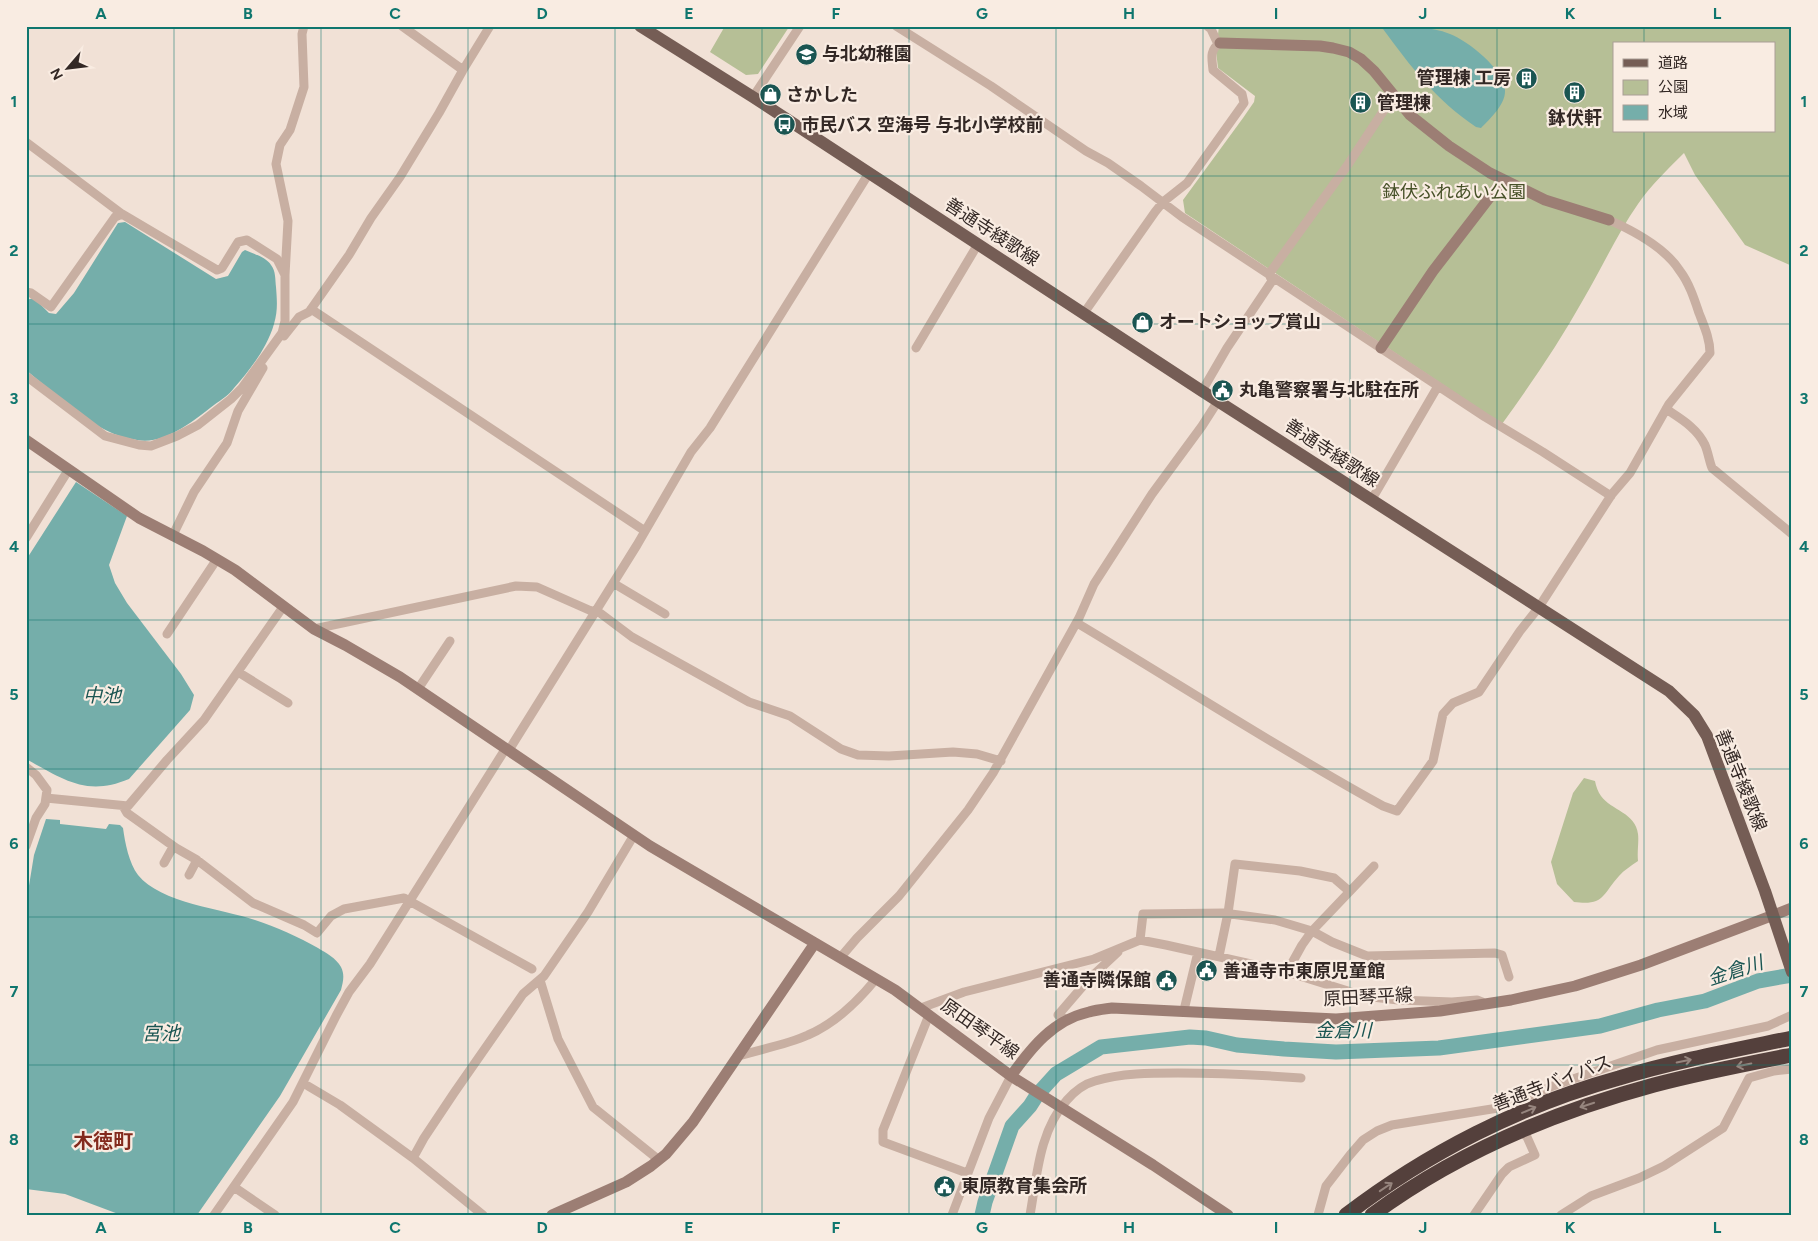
<svg xmlns="http://www.w3.org/2000/svg" width="1818" height="1241" font-family="Figtree,'Noto Sans JP',sans-serif">
<style>
.green{fill:#b6bf96;fill-rule:evenodd}
.water{fill:#75aeaa}
.lines{fill:none;stroke-linecap:round;stroke-linejoin:round}
.river{stroke:#75aeaa;stroke-width:15}
.street{stroke:#c8afa2;stroke-width:9}
.secondary{stroke:#9c7e74;stroke-width:11}
.primary{stroke:#755d55;stroke-width:12}
.highway{stroke:#54403c;stroke-width:15}
.oneway{stroke:#96857e}
.grid{fill:none;stroke:#0f766e;stroke-width:1;stroke-opacity:0.55}
.labels{text-anchor:middle;stroke-width:4.5;stroke-linejoin:round;paint-order:stroke}
.poi-label{font-size:18px;font-weight:bold;fill:#332825;stroke:#f9ece2;text-anchor:start}
.park-label{font-size:18px;fill:#475128;stroke:#f9ece2}
.street-label{font-size:18px;fill:#332825;stroke:#f9ece2}
.water-label{font-size:19px;font-style:italic;fill:#1a5552;stroke:#f9ece2}
.quarter-label{font-size:20px;font-weight:bold;fill:#832a1d;stroke:#f9ece2}
.neatline{fill:none;stroke:#0f766e;stroke-width:2}
.grid-label{font-size:16px;text-anchor:middle;font-weight:bold;fill:#0f766e}
</style>
<rect width="100%" height="100%" fill="#f1e1d6"/>
<path class="green" d="M725,26H787L789,27L758,74L746,75L710,52Z
M1219,26H1792V266L1745,245L1695,175L1684,153C1668,169 1651,185 1638,204C1617,234 1602,268 1583,300C1559,343 1531,384 1502,424L1185,213L1183,200L1243,118L1254,102L1255,96L1218,68L1216,51ZM1614,44H1774V131H1614Z
M1584,778L1595,781C1596,786 1598,792 1601,796C1611,810 1636,813 1638,834C1639,842 1637,851 1638,861C1631,866 1624,870 1619,876C1602,895 1604,906 1574,902L1557,884L1551,862L1573,793Z"/>
<path class="water" d="M1385,26C1407,26 1430,26 1450,34C1468,41 1504,69 1505,90C1506,104 1490,119 1481,128L1476,127C1436,100 1411,67 1383,29Z
M125,222L216,279L228,276L242,252L245,250C254,254 266,257 271,265C276,271 275,280 276,287C277,300 278,311 274,324C267,348 250,370 234,388C229,395 221,400 214,405C193,421 165,445 137,440C94,434 59,397 26,370V300L34,298L49,313L56,314L74,293L118,223Z
M76,482L127,516L109,565L115,583L127,603L181,674L194,695L190,710L129,779C86,797 63,779 26,759V560Z
M46,819L60,820V824L106,829L109,824L120,825L123,828C125,843 129,863 138,875C160,903 223,909 255,920C276,927 299,937 318,948C326,953 336,958 341,967C345,975 343,982 341,990L280,1096L197,1215H121L65,1194L26,1189V904L34,855Z"/>
<g class="lines">
<path class="river" d="M982,1215L985,1202L1012,1126L1030,1106L1037,1095L1056,1074L1101,1047L1190,1037L1206,1038L1237,1045L1284,1049L1336,1052L1439,1048L1600,1026L1658,1010L1705,1001L1758,981L1792,975"/>
<path class="street" d="M402,26L463,70
M896,26L991,86L1086,151L1108,163L1141,186L1182,217L1485,417L1543,452L1611,496
M1207,26L1211,29L1218,44
M753,97L800,26
M26,142L122,214L217,270L222,268L238,242L247,240L277,259L285,275
M1269,274L1347,166L1394,95
M26,292L31,293L51,307L115,217L122,214
M311,309L645,531
M1084,313L1155,212L1163,202L1187,183L1244,103L1242,94L1213,70C1212,59 1209,50 1220,43
M284,336L299,317L309,312L349,255L371,218L400,177L439,113L463,70L490,26
M916,348L978,244
M26,376L105,436L139,445L151,446L177,436L198,425L231,399L242,388L282,333L285,321V275L288,221L276,164L280,145L290,130L304,87L302,34L304,26
M1202,391L1227,348L1272,281L1269,274
M1666,409C1681,419 1697,428 1705,445C1708,452 1709,460 1712,468L1792,534
M1372,499L1438,386
M173,535L194,492L227,443L238,411L263,368
M26,538L69,469
M613,583L665,614
M1077,623C1179,684 1279,749 1383,806L1397,811L1433,761L1443,714L1453,703L1479,692L1520,631L1539,607L1612,494L1630,473L1669,404L1710,353C1710,339 1704,326 1699,313C1694,298 1689,283 1680,271C1665,247 1634,231 1609,220
M314,629L516,586L537,587L589,610L600,613L632,637L749,702L790,716L841,749L858,755L889,756L953,752L977,754L1001,761
M167,634L217,559
M238,672L288,703
M418,689L450,641
M509,750L637,545L691,452L710,428L869,173
M26,767L36,775L47,790L45,804L36,818L26,846
M46,798L128,806L167,760L204,720L283,607
M123,806L127,813L176,848L197,860L253,903L304,925L317,933L331,916L344,909L404,898L532,969
M164,863L173,847
M189,875L197,860
M1140,940L1143,914L1224,913L1275,920L1312,931L1332,942L1367,956L1495,953L1502,955L1509,977
M1219,956L1228,913L1235,864L1300,871L1334,878L1349,891
M840,958L857,938L899,896L968,810L993,773L1079,618L1094,584L1152,494L1202,426L1218,401
M1287,972L1302,945L1312,931L1374,866
M540,980L558,1039L593,1107L659,1160
M921,1008L964,992L1094,959L1140,940L1166,945L1287,972L1364,996L1398,1000L1452,1002L1477,1000L1482,1002
M1184,1010L1198,952
M929,1015L883,1130V1142L967,1173
M1067,1020L1058,1015L1089,979L1118,952
M738,1056C761,1049 786,1045 808,1035C834,1024 858,1001 876,979
M308,1086L340,1105L413,1158L483,1215
M413,1158L424,1138L454,1093L523,994L544,976L588,912L634,835
M234,1187L275,1215
M214,1215L293,1102L336,1016L349,992L370,964L506,748
M952,1215L989,1118L1011,1076
M1030,1215C1037,1176 1039,1131 1067,1100C1074,1092 1084,1084 1095,1081C1121,1073 1151,1073 1178,1073C1219,1073 1260,1075 1301,1078
M1318,1215L1326,1186L1350,1155L1363,1140L1377,1131L1392,1125L1498,1108L1553,1086L1657,1050L1768,1026L1792,1015
M1474,1215L1502,1174L1509,1167L1535,1155L1527,1137L1519,1129
M1561,1215L1591,1196L1639,1178L1664,1166L1723,1128L1749,1078L1774,1071L1792,1069"/>
<path class="secondary" d="M1220,43L1320,46L1333,48L1349,52L1361,59L1374,71L1410,115L1449,146L1490,173L1545,200L1609,220
M1381,348L1433,271L1503,180
M26,440L139,518L203,551L235,570L314,629L345,645L400,677L650,846L895,990L1011,1076L1153,1165L1228,1215
M1011,1076C1031,1048 1053,1020 1089,1012C1096,1010 1105,1009 1112,1008L1336,1019L1440,1011L1511,1000L1575,986L1641,965L1792,908
M552,1215L626,1182L651,1166L666,1154L693,1122L815,943"/>
<path class="primary" d="M640,26L753,97L1202,391L1669,691L1694,715L1707,736L1765,891L1792,972"/>
<path class="highway" d="M1346,1215C1427,1153 1521,1105 1619,1078C1675,1061 1734,1050 1792,1038
M1372,1215C1456,1153 1554,1112 1654,1085C1699,1073 1746,1064 1792,1055"/>
</g>
<defs><path id="oneway-shaft" d="M-6 0H5M1.5-3L5.5 0L1.5 3" fill="none" stroke-width="1.6" stroke-linecap="round" stroke-linejoin="round" transform="scale(1.25)"/></defs>
<g class="oneway">
<use href="#oneway-shaft" transform="translate(1684 1061) rotate(-12)"/>
<use href="#oneway-shaft" transform="translate(1744 1065) rotate(168)"/>
<use href="#oneway-shaft" transform="translate(1587 1105) rotate(162)"/>
<use href="#oneway-shaft" transform="translate(1529 1110) rotate(-23)"/>
<use href="#oneway-shaft" transform="translate(1386 1187) rotate(-34)"/>
</g>
<path class="grid" d="M174,26V1215M321,26V1215M468,26V1215M615,26V1215M762,26V1215M909,26V1215M1056,26V1215M1203,26V1215M1350,26V1215M1497,26V1215M1644,26V44M1644,131V1215M26,176H1792M26,324H1792M26,472H1792M26,620H1792M26,769H1792M26,917H1792M26,1065H1792"/>
<defs>
<symbol id="school-disc" viewBox="-11 -11 22 22"><circle r="9.5" fill="#1a5552" stroke="#f9ece2"/><path d="M0-5L7-2L0 1L-7-2ZM-4 1L0 2.5L4 1V4Q0 6-4 4Z" fill="#fff"/></symbol>
<symbol id="building-disc" viewBox="-11 -11 22 22"><circle r="9.5" fill="#1a5552" stroke="#f9ece2"/><path d="M-4-6H4V6H1V3H-1V6H-4ZM-2.5-4.3h1.7v1.8h-1.7ZM.8-4.3h1.7v1.8H.8ZM-2.5-1h1.7V.8h-1.7ZM.8-1h1.7V.8H.8Z" fill="#fff"/></symbol>
<symbol id="shop-disc" viewBox="-11 -11 22 22"><circle r="9.5" fill="#1a5552" stroke="#f9ece2"/><path d="M-5-2.5h2.3a2.7 3.5 0 0 1 5.4 0H5L5.5 6h-11ZM-1.5-2.5h3a1.5 2.3 0 0 0-3 0Z" fill="#fff"/></symbol>
<symbol id="bus-disc" viewBox="-11 -11 22 22"><circle r="9.5" fill="#1a5552" stroke="#f9ece2"/><path d="M-5-6H5V4H4V6H2V4H-2V6H-4V4H-5ZM-3.5-4V0h7V-4ZM-3.5 1.2v1.5H-2V1.2ZM2 1.2v1.5H3.5V1.2Z" fill="#fff"/></symbol>
<symbol id="civic-disc" viewBox="-11 -11 22 22"><circle r="9.5" fill="#1a5552" stroke="#f9ece2"/><path d="M-.6-6.5H3V-4.5H.6V-3L4-1V1h2V6H-6V1h2V-1L-.6-3ZM-1.2 2.5V6h2.4V2.5Z" fill="#fff"/></symbol>
</defs>
<g fill-rule="evenodd">
<use href="#school-disc" x="794" y="42" width="25" height="25"/>
<use href="#building-disc" x="1514" y="66" width="25" height="25"/>
<use href="#building-disc" x="1562" y="80" width="25" height="25"/>
<use href="#shop-disc" x="758" y="82" width="25" height="25"/>
<use href="#building-disc" x="1348" y="90" width="25" height="25"/>
<use href="#bus-disc" x="772" y="112" width="25" height="25"/>
<use href="#shop-disc" x="1130" y="310" width="25" height="25"/>
<use href="#civic-disc" x="1210" y="378" width="25" height="25"/>
<use href="#civic-disc" x="1194" y="958" width="25" height="25"/>
<use href="#civic-disc" x="1154" y="968" width="25" height="25"/>
<use href="#civic-disc" x="932" y="1174" width="25" height="25"/>
</g>
<g class="labels">
<g class="poi-label">
<text x="822" y="60">与北幼稚園</text>
<text x="1511" y="84" text-anchor="end">管理棟 工房</text>
<text x="786" y="101">さかした</text>
<text x="1377" y="109">管理棟</text>
<text x="1575" y="124" text-anchor="middle">鉢伏軒</text>
<text x="801" y="131">市民バス 空海号 与北小学校前</text>
<text x="1159" y="328">オートショップ賞山</text>
<text x="1239" y="396">丸亀警察署与北駐在所</text>
<text x="1223" y="977">善通寺市東原児童館</text>
<text x="1151" y="986" text-anchor="end">善通寺隣保館</text>
<text x="961" y="1192">東原教育集会所</text>
</g>
<g class="park-label">
<text x="1454" y="198">鉢伏ふれあい公園</text>
</g>
<g class="street-label">
<text transform="translate(992 232) rotate(33)" y="6">善通寺綾歌線</text>
<text transform="translate(1332 453) rotate(33)" y="6">善通寺綾歌線</text>
<text transform="translate(1741 780) rotate(68)" y="6">善通寺綾歌線</text>
<text transform="translate(1368 997) rotate(-3)" y="6">原田琴平線</text>
<text transform="translate(980 1029) rotate(35)" y="6">原田琴平線</text>
<text transform="translate(1552 1083) rotate(-21)" y="6">善通寺バイパス</text>
</g>
<g class="water-label">
<text x="102" y="702">中池</text>
<text transform="translate(1735 970) rotate(-18)" y="7">金倉川</text>
<text x="1343" y="1037">金倉川</text>
<text x="161" y="1040">宮池</text>
</g>
<g class="quarter-label">
<text x="103" y="1148">木徳町</text>
</g>
</g>
<rect width="1818" height="1241" fill="none" stroke="#f9ece2" stroke-width="55"/>
<rect x="1613" y="42" width="162" height="90" fill="#f9ece2" stroke="#aa9e96"/>
<rect x="1623" y="59" width="25" height="8" fill="#755d55" stroke="#aa9e96"/>
<text x="1658" y="68" font-size="15" fill="#332825">道路</text>
<rect x="1623" y="80" width="25" height="15" fill="#b6bf96" stroke="#aa9e96"/>
<text x="1658" y="92" font-size="15" fill="#332825">公園</text>
<rect x="1623" y="105" width="25" height="15" fill="#75aeaa" stroke="#aa9e96"/>
<text x="1658" y="118" font-size="15" fill="#332825">水域</text>
<g transform="translate(68 68) rotate(242)" stroke="#f9ece2" stroke-width="4" paint-order="stroke">
<path d="M0-4L9 19L0 12L-9 19Z" fill="#332825"/>
<text y="-8" font-size="14" font-weight="bold" text-anchor="middle" fill="#332825">N</text>
</g>
<rect x="28" y="28" width="1762" height="1186" class="neatline"/>
<g class="grid-label">
<text x="101" y="19">A</text>
<text x="248" y="19">B</text>
<text x="395" y="19">C</text>
<text x="542" y="19">D</text>
<text x="689" y="19">E</text>
<text x="836" y="19">F</text>
<text x="982" y="19">G</text>
<text x="1129" y="19">H</text>
<text x="1276" y="19">I</text>
<text x="1423" y="19">J</text>
<text x="1570" y="19">K</text>
<text x="1717" y="19">L</text>
<text x="14" y="107">1</text>
<text x="1804" y="107">1</text>
<text x="14" y="256">2</text>
<text x="1804" y="256">2</text>
<text x="14" y="404">3</text>
<text x="1804" y="404">3</text>
<text x="14" y="552">4</text>
<text x="1804" y="552">4</text>
<text x="14" y="700">5</text>
<text x="1804" y="700">5</text>
<text x="14" y="849">6</text>
<text x="1804" y="849">6</text>
<text x="14" y="997">7</text>
<text x="1804" y="997">7</text>
<text x="14" y="1145">8</text>
<text x="1804" y="1145">8</text>
<text x="101" y="1233">A</text>
<text x="248" y="1233">B</text>
<text x="395" y="1233">C</text>
<text x="542" y="1233">D</text>
<text x="689" y="1233">E</text>
<text x="836" y="1233">F</text>
<text x="982" y="1233">G</text>
<text x="1129" y="1233">H</text>
<text x="1276" y="1233">I</text>
<text x="1423" y="1233">J</text>
<text x="1570" y="1233">K</text>
<text x="1717" y="1233">L</text>
</g>
</svg>
